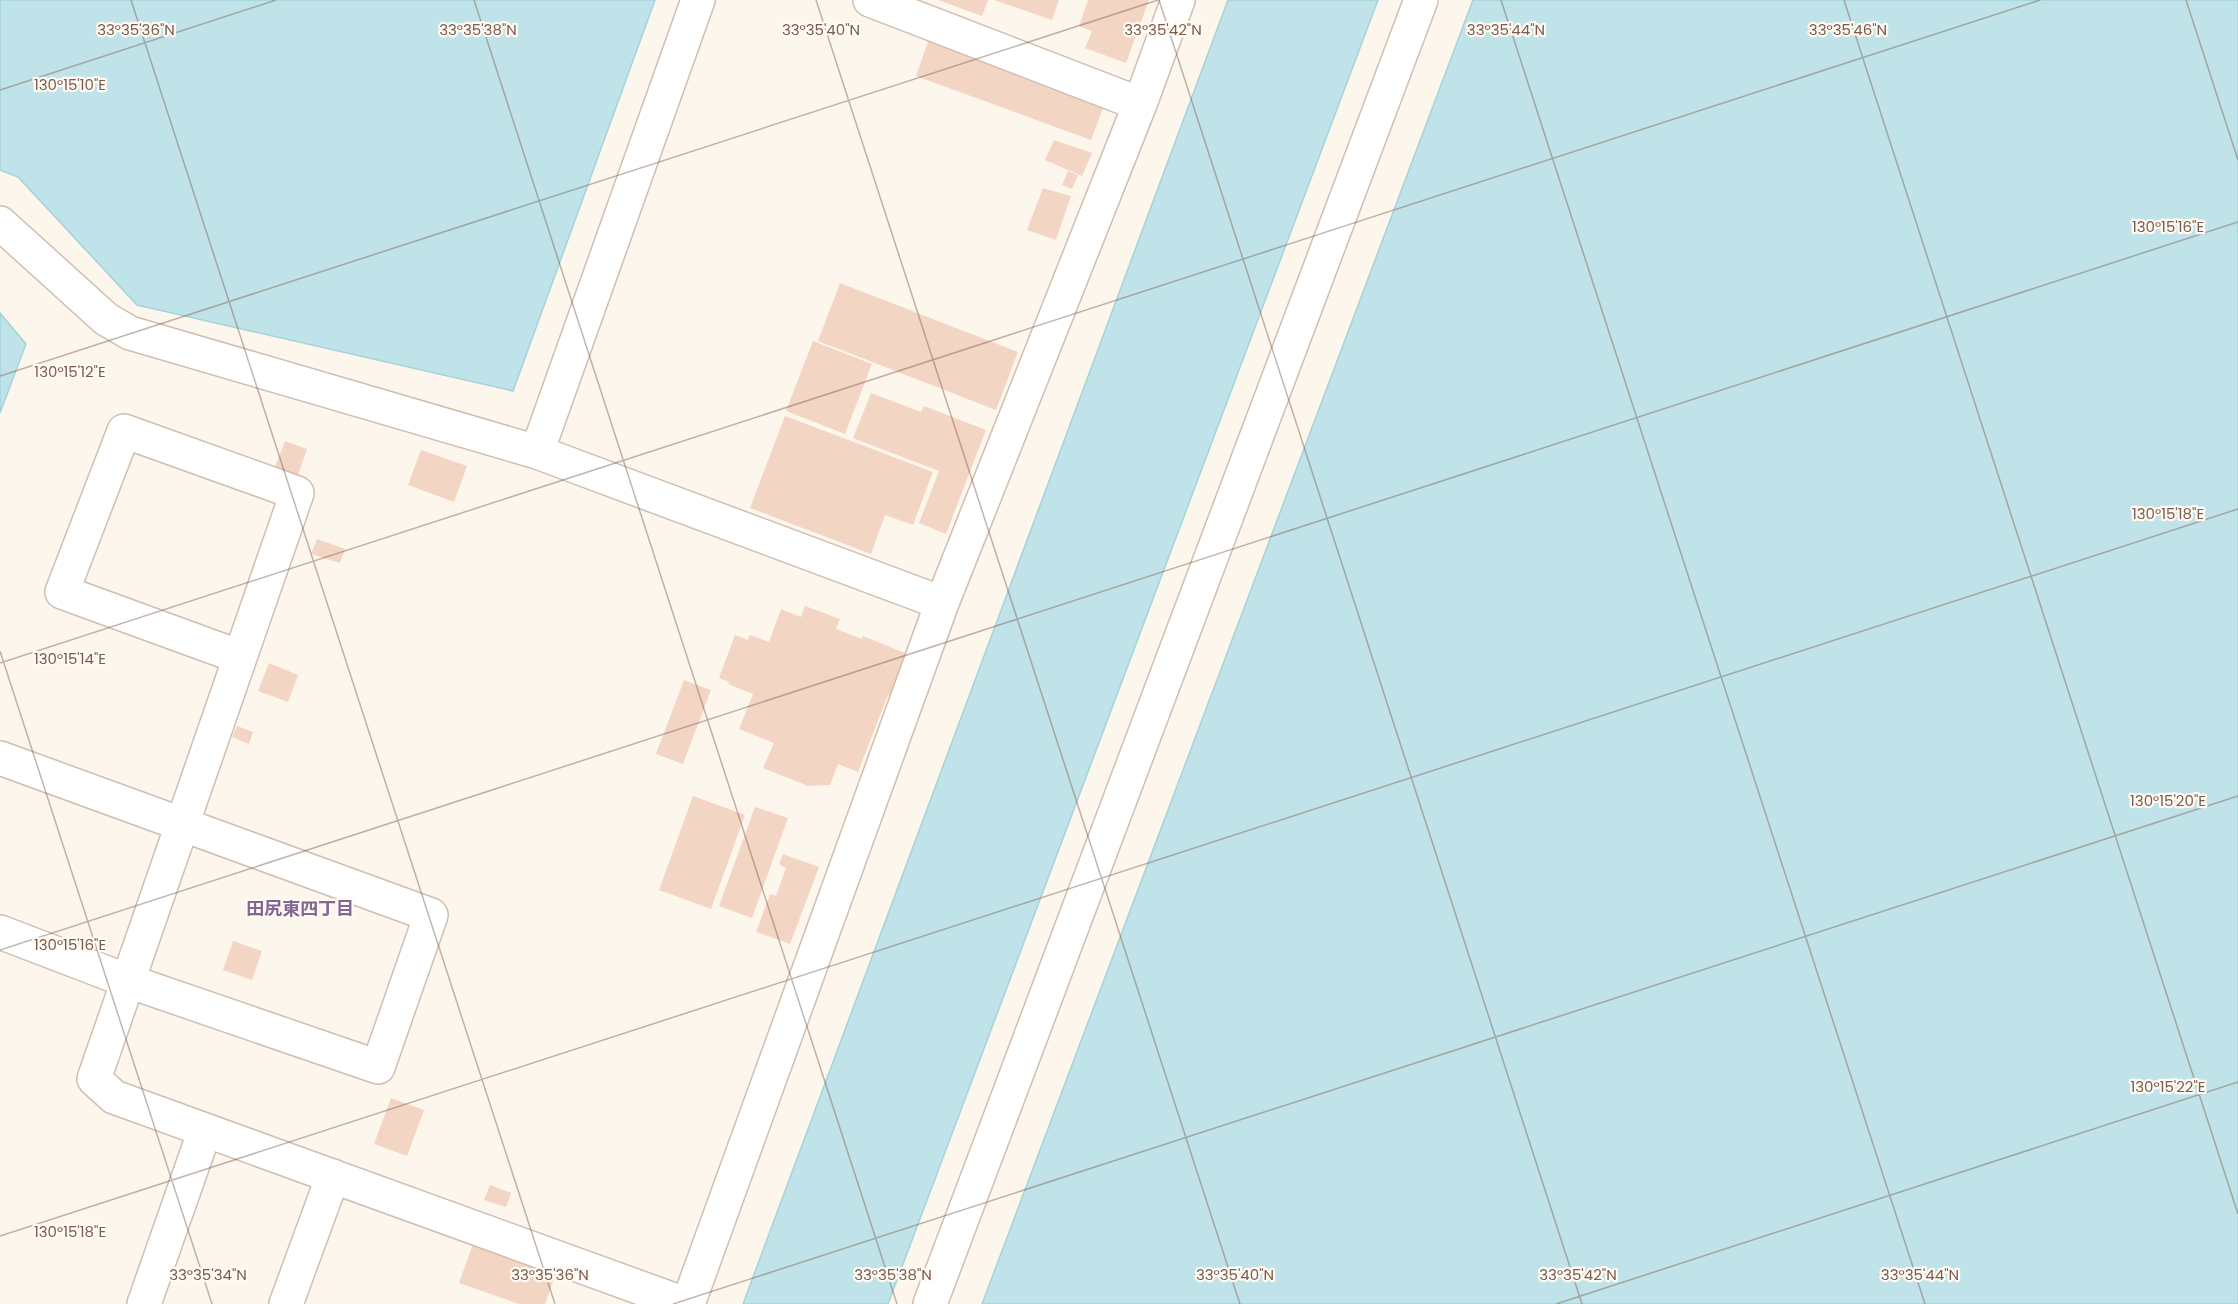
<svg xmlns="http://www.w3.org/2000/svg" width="2238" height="1304" font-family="Poppins,'Noto Sans JP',sans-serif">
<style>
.water{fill:#bfe3e8;stroke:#a5d3da;stroke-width:1.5}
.building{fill:#f3d5c3}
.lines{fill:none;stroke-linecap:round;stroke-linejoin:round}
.street-casing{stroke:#d1beb0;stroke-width:36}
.street{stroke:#fff;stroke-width:33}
.ticks{fill:none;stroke:#7a5c4d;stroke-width:1.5;stroke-opacity:0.45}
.labels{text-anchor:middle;stroke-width:4.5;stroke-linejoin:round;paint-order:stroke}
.neighbourhood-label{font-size:18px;font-weight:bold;fill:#846695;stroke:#fffaf3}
.ticks-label{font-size:15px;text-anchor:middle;fill:#7a5c4d;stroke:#fffaf3;stroke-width:4.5;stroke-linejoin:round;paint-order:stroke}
</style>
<rect width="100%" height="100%" fill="#fdf6ec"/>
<path class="water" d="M0,0H655L513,391L137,305L18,177L0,170Z
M1228,0H1378L888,1304H743Z
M1473,0H2238V1304H982Z
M0,313L26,344L0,413Z"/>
<path class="building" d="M938,0H988L982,16Z
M994,0H1059L1052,20Z
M1088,0H1149L1126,63L1085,48L1092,31L1079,26Z
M929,39L1105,103L1091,140L916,76Z
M1054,140L1092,153L1082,176L1045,160Z
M1068,171L1078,175L1072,189L1062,185Z
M1043,188L1071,196L1056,240L1027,230Z
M840,283L1018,352L996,410L818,341Z
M813,341L872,364L845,434L786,411Z
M871,393L921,412L924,406L986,430L946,534L919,523L939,471L853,438Z
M785,416L933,472L913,525L885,515L871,554L750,508Z
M285,441L307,449L295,484L272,475Z
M421,450L467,466L454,502L408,485Z
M317,539L345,549L340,563L311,554Z
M805,606L840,619L836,629L862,639L863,636L910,655L893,698L888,695L858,772L838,764L830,785L808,786L763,768L774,743L739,729L753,694L728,684L729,682L719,678L735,635L748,640L750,635L769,642L781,609L801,617Z
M269,663L298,675L288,702L258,691Z
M684,680L711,690L683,764L656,754Z
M237,726L253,732L249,744L232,737Z
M693,796L745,815L711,909L659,890Z
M755,807L788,818L752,918L719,906Z
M783,854L819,867L790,944L756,932L770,894L776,896L786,868L779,864Z
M233,941L262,951L252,980L223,970Z
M391,1098L424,1110L407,1156L374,1144Z
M490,1185L511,1193L506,1207L484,1200Z
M475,1239L558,1268L545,1304H519L459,1283Z"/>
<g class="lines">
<defs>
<path id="street" d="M870,0L1140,104
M0,223L106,319L130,333L537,452L942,603
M537,452L698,0
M240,657L62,592L124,431L297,493L94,1079L114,1097L685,1304
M0,758L431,915L378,1067L128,981L0,932
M144,1304L205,1130
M286,1304L333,1176
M688,1304L942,603L1140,104L1178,0
M930,1304L1421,0"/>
</defs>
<use href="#street" class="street-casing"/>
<use href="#street" class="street"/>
</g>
<path class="ticks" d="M131,0L555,1304M474,0L897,1304M816,0L1240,1304M1159,0L1582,1304M1501,0L1925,1304M1844,0L2238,1214M2186,0L2238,160M0,90L276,0M0,376L1158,0M0,651L212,1304M0,663L2040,0M0,950L2238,222M0,1236L2238,509M673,1304L2238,796M1556,1304L2238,1082"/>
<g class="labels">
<g class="neighbourhood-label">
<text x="300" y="915">田尻東四丁目</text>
</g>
</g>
<g class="ticks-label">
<text x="136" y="35">33°35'36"N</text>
<text x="478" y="35">33°35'38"N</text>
<text x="821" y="35">33°35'40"N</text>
<text x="1163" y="35">33°35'42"N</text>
<text x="1506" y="35">33°35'44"N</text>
<text x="1848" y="35">33°35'46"N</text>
<text x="70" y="90">130°15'10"E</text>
<text x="2168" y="232">130°15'16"E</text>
<text x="70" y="377">130°15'12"E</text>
<text x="2168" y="519">130°15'18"E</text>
<text x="70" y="664">130°15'14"E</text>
<text x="2168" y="806">130°15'20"E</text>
<text x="70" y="950">130°15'16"E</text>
<text x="2168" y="1092">130°15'22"E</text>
<text x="70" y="1237">130°15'18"E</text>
<text x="208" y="1280">33°35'34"N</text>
<text x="550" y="1280">33°35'36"N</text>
<text x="893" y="1280">33°35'38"N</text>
<text x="1235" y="1280">33°35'40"N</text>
<text x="1578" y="1280">33°35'42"N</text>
<text x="1920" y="1280">33°35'44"N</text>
</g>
</svg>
